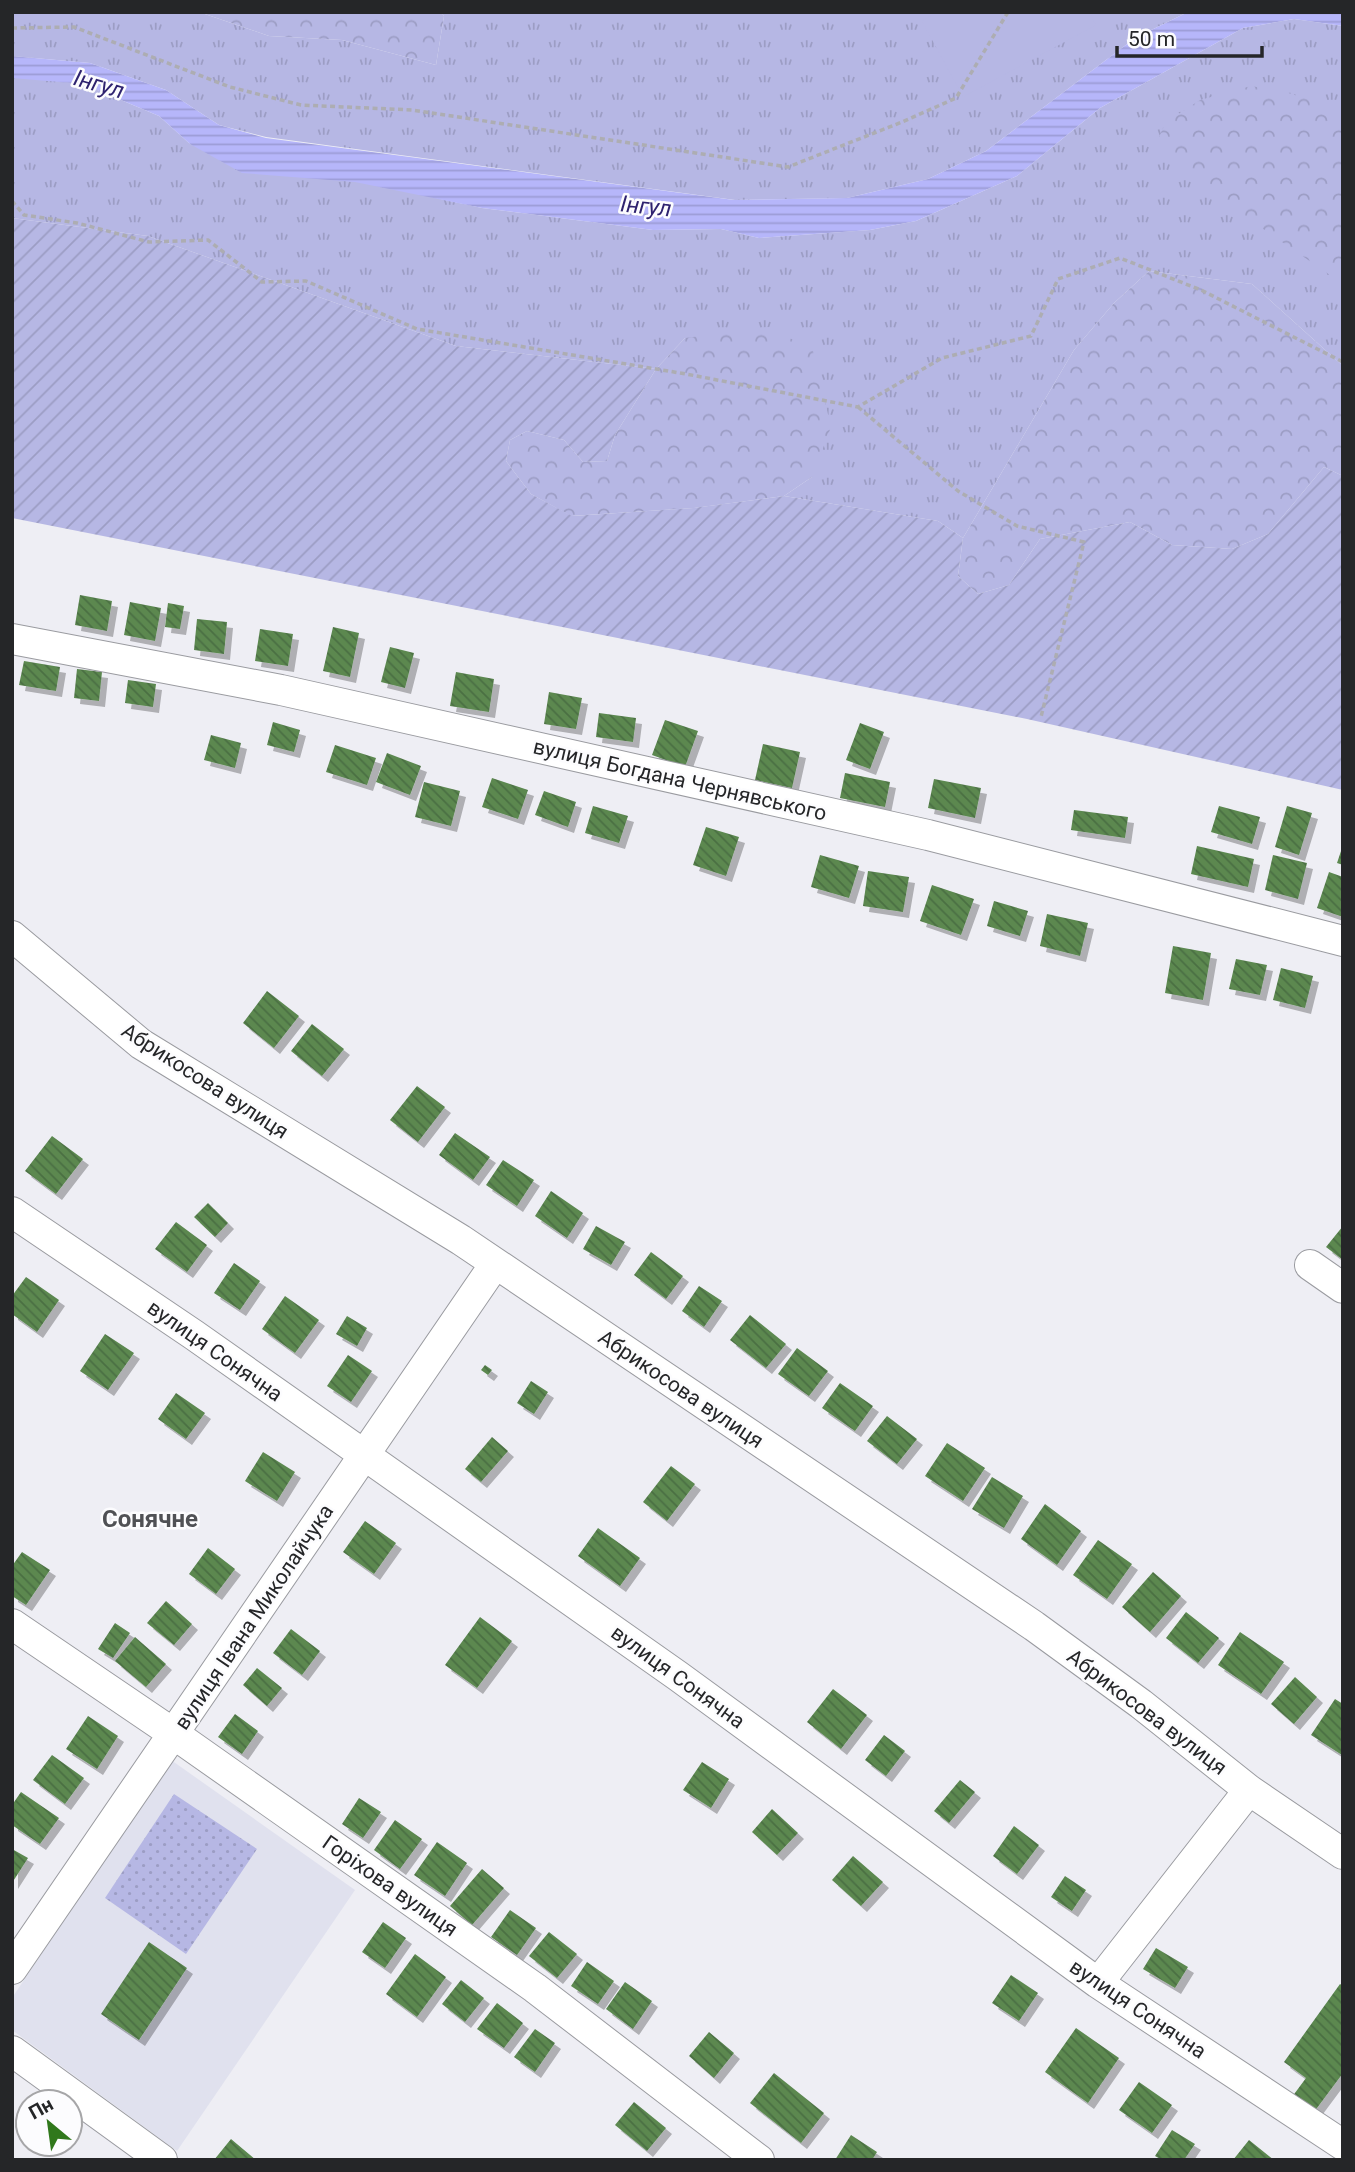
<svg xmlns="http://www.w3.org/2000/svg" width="1355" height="2172" font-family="Roboto,sans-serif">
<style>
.built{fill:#e0e1ee}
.grass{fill:url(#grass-tufts)}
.forest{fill:url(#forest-crowns)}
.park{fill:url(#park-dots)}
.garden{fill:url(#garden-furrows)}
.pitch{fill:#b6b7e4}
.water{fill:url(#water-rules)}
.building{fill:url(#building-back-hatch);filter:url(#shadow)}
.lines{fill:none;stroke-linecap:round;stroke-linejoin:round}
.minor-casing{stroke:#9a9ba0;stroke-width:32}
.path{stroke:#adadb2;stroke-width:3.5;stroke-dasharray:5 3.5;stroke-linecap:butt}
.minor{stroke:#fff;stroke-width:30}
.labels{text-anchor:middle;stroke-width:5;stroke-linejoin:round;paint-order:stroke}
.street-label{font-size:21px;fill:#252628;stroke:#fcfcfe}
.water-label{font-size:23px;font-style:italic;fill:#2e226f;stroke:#fcfcfe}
.quarter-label{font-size:24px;font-weight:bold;fill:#505155;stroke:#fcfcfe}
</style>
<defs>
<pattern id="grass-tufts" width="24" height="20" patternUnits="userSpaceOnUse" patternTransform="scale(1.75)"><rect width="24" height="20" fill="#b6b7e4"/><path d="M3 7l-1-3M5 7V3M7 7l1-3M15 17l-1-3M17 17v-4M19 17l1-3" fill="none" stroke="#9c9dc4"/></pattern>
<pattern id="forest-crowns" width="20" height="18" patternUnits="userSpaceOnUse" patternTransform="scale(1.75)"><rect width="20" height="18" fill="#b6b7e4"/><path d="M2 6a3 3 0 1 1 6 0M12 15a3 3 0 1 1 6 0" fill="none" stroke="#9c9dc4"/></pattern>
<pattern id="park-dots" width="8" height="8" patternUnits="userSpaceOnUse" patternTransform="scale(1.75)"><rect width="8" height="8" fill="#b6b7e4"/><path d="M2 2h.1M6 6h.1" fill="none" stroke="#9c9dc4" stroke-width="1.8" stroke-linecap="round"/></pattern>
<pattern id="garden-furrows" width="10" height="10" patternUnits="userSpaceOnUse" patternTransform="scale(1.75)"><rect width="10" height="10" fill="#b6b7e4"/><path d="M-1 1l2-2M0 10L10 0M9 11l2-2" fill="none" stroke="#9c9dc4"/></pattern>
<pattern id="water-rules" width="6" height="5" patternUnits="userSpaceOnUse" patternTransform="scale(1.75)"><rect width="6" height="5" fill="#b6b6fa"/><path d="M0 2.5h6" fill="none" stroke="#9c9cd6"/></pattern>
<pattern id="building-back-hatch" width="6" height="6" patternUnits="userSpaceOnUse" patternTransform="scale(1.75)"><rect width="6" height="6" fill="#5b8850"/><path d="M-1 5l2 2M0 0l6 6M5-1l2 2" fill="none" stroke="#4b6f42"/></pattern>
<filter id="shadow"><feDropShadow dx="6" dy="6" stdDeviation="0" flood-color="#0004"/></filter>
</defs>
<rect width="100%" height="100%" fill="#eeeef4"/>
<path class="built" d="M171,1760L355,1890L177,2151L12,2030V1998Z"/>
<path class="grass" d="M12,12H199L269,36L342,40L436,65L444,16L441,12H1188L1135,38L986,151L928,179L847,198L735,200L266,137L219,125L166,90L90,63L12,56Z
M1294,19L1343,26V366L1252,284L1149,271L1114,303L1074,350L963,538L938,521L784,496L812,477L685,338L656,369L456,346L148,236L12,218V78L16,77L83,84L159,116L190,144L482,208L653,230L721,229L759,238L870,230L916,221L1017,176L1100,108L1243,28Z"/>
<path class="forest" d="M199,12H441L444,16L436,65L342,40L269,36Z
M1251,86L1285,92L1343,110V284L1179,171L1158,139L1166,122L1200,100Z
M1149,271L1252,284L1343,366V476L1324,467L1268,534L1232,549L1172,545L1130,522L1040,539L1009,585L978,594L958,576L963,538L1074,350L1114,303Z
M770,327L813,351L831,427L812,477L784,496L694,508L571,516L531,494L506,461L510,440L527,431L564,440L583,462L607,461L615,435L656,369L685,338Z"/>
<path class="park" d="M174,1794L257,1849L186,1954L105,1898Z"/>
<path class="garden" d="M12,218L148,236L456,346L656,369L615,435L607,461L583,462L564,440L527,431L510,440L506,461L531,494L572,516L693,508L784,496L938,521L963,538L958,576L978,594L1009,585L1040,539L1130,522L1172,545L1232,549L1268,534L1324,467L1343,476V790L1027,719L12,518Z"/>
<path class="pitch" d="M937,12H1089L1096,25L963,97L922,21Z"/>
<path class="water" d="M1188,12H1343V26L1294,19L1243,28L1100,108L1017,176L916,221L870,230L759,238L721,229L653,230L482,208L355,182L242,173L190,144L159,116L83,84L12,78V56L90,63L166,90L219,125L266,138L734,200L847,198L928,179L986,151L1135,38Z"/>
<path class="building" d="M80,595L112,601L107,631L75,625Z
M130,602L161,608L155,641L124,635Z
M168,603L184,606L180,629L165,627Z
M197,619L227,622L224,654L194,650Z
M333,627L359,633L350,677L323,671Z
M260,629L293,634L288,666L255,661Z
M390,647L414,653L405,688L381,682Z
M24,661L60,667L56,691L19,685Z
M77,669L102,672L99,701L74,698Z
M456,672L494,679L489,712L450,706Z
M128,680L156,684L153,707L125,703Z
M549,692L582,698L576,729L544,724Z
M599,713L636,718L633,742L596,737Z
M665,720L698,731L685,767L652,755Z
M273,722L300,730L294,752L267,745Z
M860,723L884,732L870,769L846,760Z
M211,735L241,743L235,768L204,760Z
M763,744L800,752L792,788L755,780Z
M335,745L376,758L367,785L326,772Z
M387,753L421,766L410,795L376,782Z
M845,773L890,782L885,807L840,798Z
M492,778L528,790L518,819L482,807Z
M934,779L981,788L975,818L928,808Z
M424,782L460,791L451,826L415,817Z
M544,791L576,802L568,827L535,815Z
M593,806L628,816L619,843L585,833Z
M1219,806L1260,817L1252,844L1211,832Z
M1287,806L1312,813L1299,855L1275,847Z
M1074,810L1128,817L1125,838L1071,830Z
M706,827L739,837L726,876L693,865Z
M1343,845V865L1337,863Z
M1197,846L1254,859L1248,887L1191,874Z
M820,855L859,866L849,898L811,887Z
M1273,855L1307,863L1298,899L1265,890Z
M868,871L909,877L903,912L863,906Z
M1329,872L1343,877V917L1317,908Z
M932,885L974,899L961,935L920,921Z
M994,901L1028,911L1020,936L987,926Z
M1047,914L1088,923L1080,956L1040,946Z
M1173,946L1211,953L1203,1000L1165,993Z
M1236,959L1267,965L1260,995L1229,989Z
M1281,968L1313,976L1305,1008L1273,1000Z
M267,991L299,1016L274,1048L243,1023Z
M312,1024L344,1049L322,1076L291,1051Z
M417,1086L445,1107L418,1142L390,1120Z
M455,1133L490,1157L473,1180L439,1155Z
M52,1136L83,1159L56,1194L25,1171Z
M503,1160L534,1180L517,1206L486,1185Z
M551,1191L583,1213L567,1238L535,1216Z
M208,1203L228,1223L215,1237L194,1217Z
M176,1222L207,1245L187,1272L155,1249Z
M596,1226L625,1242L611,1265L583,1249Z
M1343,1226V1260L1326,1247Z
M651,1252L683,1276L666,1299L634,1275Z
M234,1263L260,1281L240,1310L214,1293Z
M26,1277L59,1300L37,1332L12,1314V1296Z
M699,1286L722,1301L704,1327L682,1311Z
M285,1296L319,1320L295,1353L262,1329Z
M750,1315L786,1344L766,1368L730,1340Z
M347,1316L367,1328L357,1346L336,1334Z
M105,1334L134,1353L108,1390L80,1371Z
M797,1348L828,1371L809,1396L778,1374Z
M348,1355L372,1371L351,1402L327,1386Z
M485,1365L492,1370L488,1375L481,1370Z
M531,1381L548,1392L534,1414L517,1403Z
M840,1383L873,1406L855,1431L822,1408Z
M176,1393L205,1413L186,1439L158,1419Z
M887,1416L917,1439L897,1464L867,1441Z
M492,1437L508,1451L481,1482L465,1469Z
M947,1443L985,1468L963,1501L925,1476Z
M263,1452L295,1472L277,1501L245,1481Z
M671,1466L695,1484L667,1521L643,1502Z
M992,1477L1023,1496L1004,1528L972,1509Z
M1045,1504L1081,1531L1057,1565L1021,1539Z
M365,1521L396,1543L374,1574L343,1552Z
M598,1528L640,1558L620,1586L578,1556Z
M1098,1540L1132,1564L1107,1599L1073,1575Z
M208,1548L235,1569L216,1594L189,1574Z
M22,1552L50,1570L26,1605L12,1596V1566Z
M1153,1572L1181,1596L1150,1632L1122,1607Z
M166,1601L192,1624L174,1645L147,1623Z
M1186,1612L1219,1638L1198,1663L1166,1638Z
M480,1617L512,1641L477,1688L445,1665Z
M115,1623L130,1633L113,1658L98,1649Z
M291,1629L320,1651L302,1675L273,1653Z
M1240,1632L1284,1662L1261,1694L1218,1665Z
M135,1637L166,1664L146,1687L115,1661Z
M257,1668L282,1688L267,1706L243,1685Z
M1295,1677L1317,1697L1294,1724L1271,1704Z
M833,1689L867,1715L841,1749L807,1722Z
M1335,1699L1343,1704L1342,1755L1311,1735Z
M235,1714L258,1731L242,1754L218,1737Z
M88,1716L118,1736L97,1769L66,1749Z
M884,1735L905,1751L886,1776L865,1760Z
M52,1755L84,1778L65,1804L33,1780Z
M702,1762L729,1779L711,1808L683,1790Z
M960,1780L975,1792L949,1823L934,1811Z
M21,1792L59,1818L40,1844L12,1825V1805Z
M359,1798L381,1812L363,1838L342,1824Z
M772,1809L798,1833L777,1855L752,1832Z
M395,1820L422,1839L400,1869L374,1850Z
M1014,1826L1039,1845L1017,1874L993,1856Z
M437,1842L467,1863L445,1896L414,1875Z
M12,1849L28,1858L12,1883Z
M853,1856L883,1882L861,1906L832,1880Z
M482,1869L504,1888L472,1925L450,1906Z
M1065,1876L1086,1890L1072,1911L1051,1897Z
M510,1910L536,1928L517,1955L491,1937Z
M383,1922L406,1938L385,1968L362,1952Z
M549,1932L577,1954L557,1978L529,1956Z
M149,1942L187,1968L139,2040L101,2014Z
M1156,1948L1188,1967L1175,1988L1143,1969Z
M415,1954L446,1977L417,2017L386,1994Z
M587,1962L614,1981L598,2004L571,1986Z
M1011,1975L1038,1993L1019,2021L992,2003Z
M461,1980L484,1998L465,2022L442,2004Z
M625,1982L652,2001L633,2029L606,2009Z
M1340,1984L1343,1986V2073L1314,2112L1292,2097L1306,2078L1284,2062Z
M497,2003L523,2023L504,2048L477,2029Z
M1076,2028L1119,2058L1088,2103L1045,2072Z
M535,2029L555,2043L535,2072L514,2057Z
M709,2032L734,2053L714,2078L689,2056Z
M774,2073L824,2113L801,2143L750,2103Z
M1139,2082L1172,2105L1152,2133L1119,2110Z
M634,2102L666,2128L647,2151L615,2125Z
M1172,2130L1195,2144L1184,2160H1162L1155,2156Z
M851,2135L877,2152L872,2160H835Z
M231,2139L256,2160H214Z
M1249,2140L1274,2160H1233Z"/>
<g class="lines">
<defs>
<path id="minor" d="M12,639L281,690L928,835L1343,941
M12,936L141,1044L461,1240L1034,1626L1141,1704L1249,1790L1343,1854
M12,1212L194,1335L678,1676L1098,1983L1343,2145
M1310,1265L1343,1288
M12,1624L174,1734L535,1988L759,2160
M12,1969L495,1264
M1098,1983L1249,1790
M12,2051L162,2160"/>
</defs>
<use href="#minor" class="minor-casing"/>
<path class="path" d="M12,28L74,27L230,87L301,105L412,110L788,167L902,122L956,98L1008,12
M12,201L24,215L77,223L149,242L208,240L262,282L306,281L417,329L686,374L858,407L942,358L1031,336L1058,279L1120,258L1201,290L1343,362
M858,407L958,491L1017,526L1084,542L1041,717"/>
<use href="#minor" class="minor"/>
</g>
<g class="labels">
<g class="street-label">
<text transform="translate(680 780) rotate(13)" y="7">вулиця Богдана Чернявського</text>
<text transform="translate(205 1081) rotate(33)" y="7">Абрикосова вулиця</text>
<text transform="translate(215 1351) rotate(35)" y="7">вулиця Сонячна</text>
<text transform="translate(681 1389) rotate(34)" y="7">Абрикосова вулиця</text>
<text transform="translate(254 1617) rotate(-56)" y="7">вулиця Івана Миколайчука</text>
<text transform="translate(678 1677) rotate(36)" y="7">вулиця Сонячна</text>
<text transform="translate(1147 1712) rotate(37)" y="7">Абрикосова вулиця</text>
<text transform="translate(390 1886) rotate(35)" y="7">Горіхова вулиця</text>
<text transform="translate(1138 2009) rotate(34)" y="7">вулиця Сонячна</text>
</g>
<g class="water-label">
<text transform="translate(99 84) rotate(16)" y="8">Інгул</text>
<text transform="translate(646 206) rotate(6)" y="8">Інгул</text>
</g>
<g class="quarter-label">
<text x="150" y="1527">Сонячне</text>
</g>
</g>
<rect width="1355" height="2172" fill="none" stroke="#252628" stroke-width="28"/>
<g transform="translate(49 2123) rotate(331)"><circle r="33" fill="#fcfcfe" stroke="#a6a6a8" stroke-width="2"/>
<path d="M0-5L12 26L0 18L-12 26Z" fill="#30781c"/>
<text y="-10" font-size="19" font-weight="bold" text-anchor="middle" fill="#252628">Пн</text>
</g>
<path d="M1117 46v10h145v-10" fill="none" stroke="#252628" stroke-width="3.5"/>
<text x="1128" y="46" font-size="21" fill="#252628" stroke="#fcfcfe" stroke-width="5" paint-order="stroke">50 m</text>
</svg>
